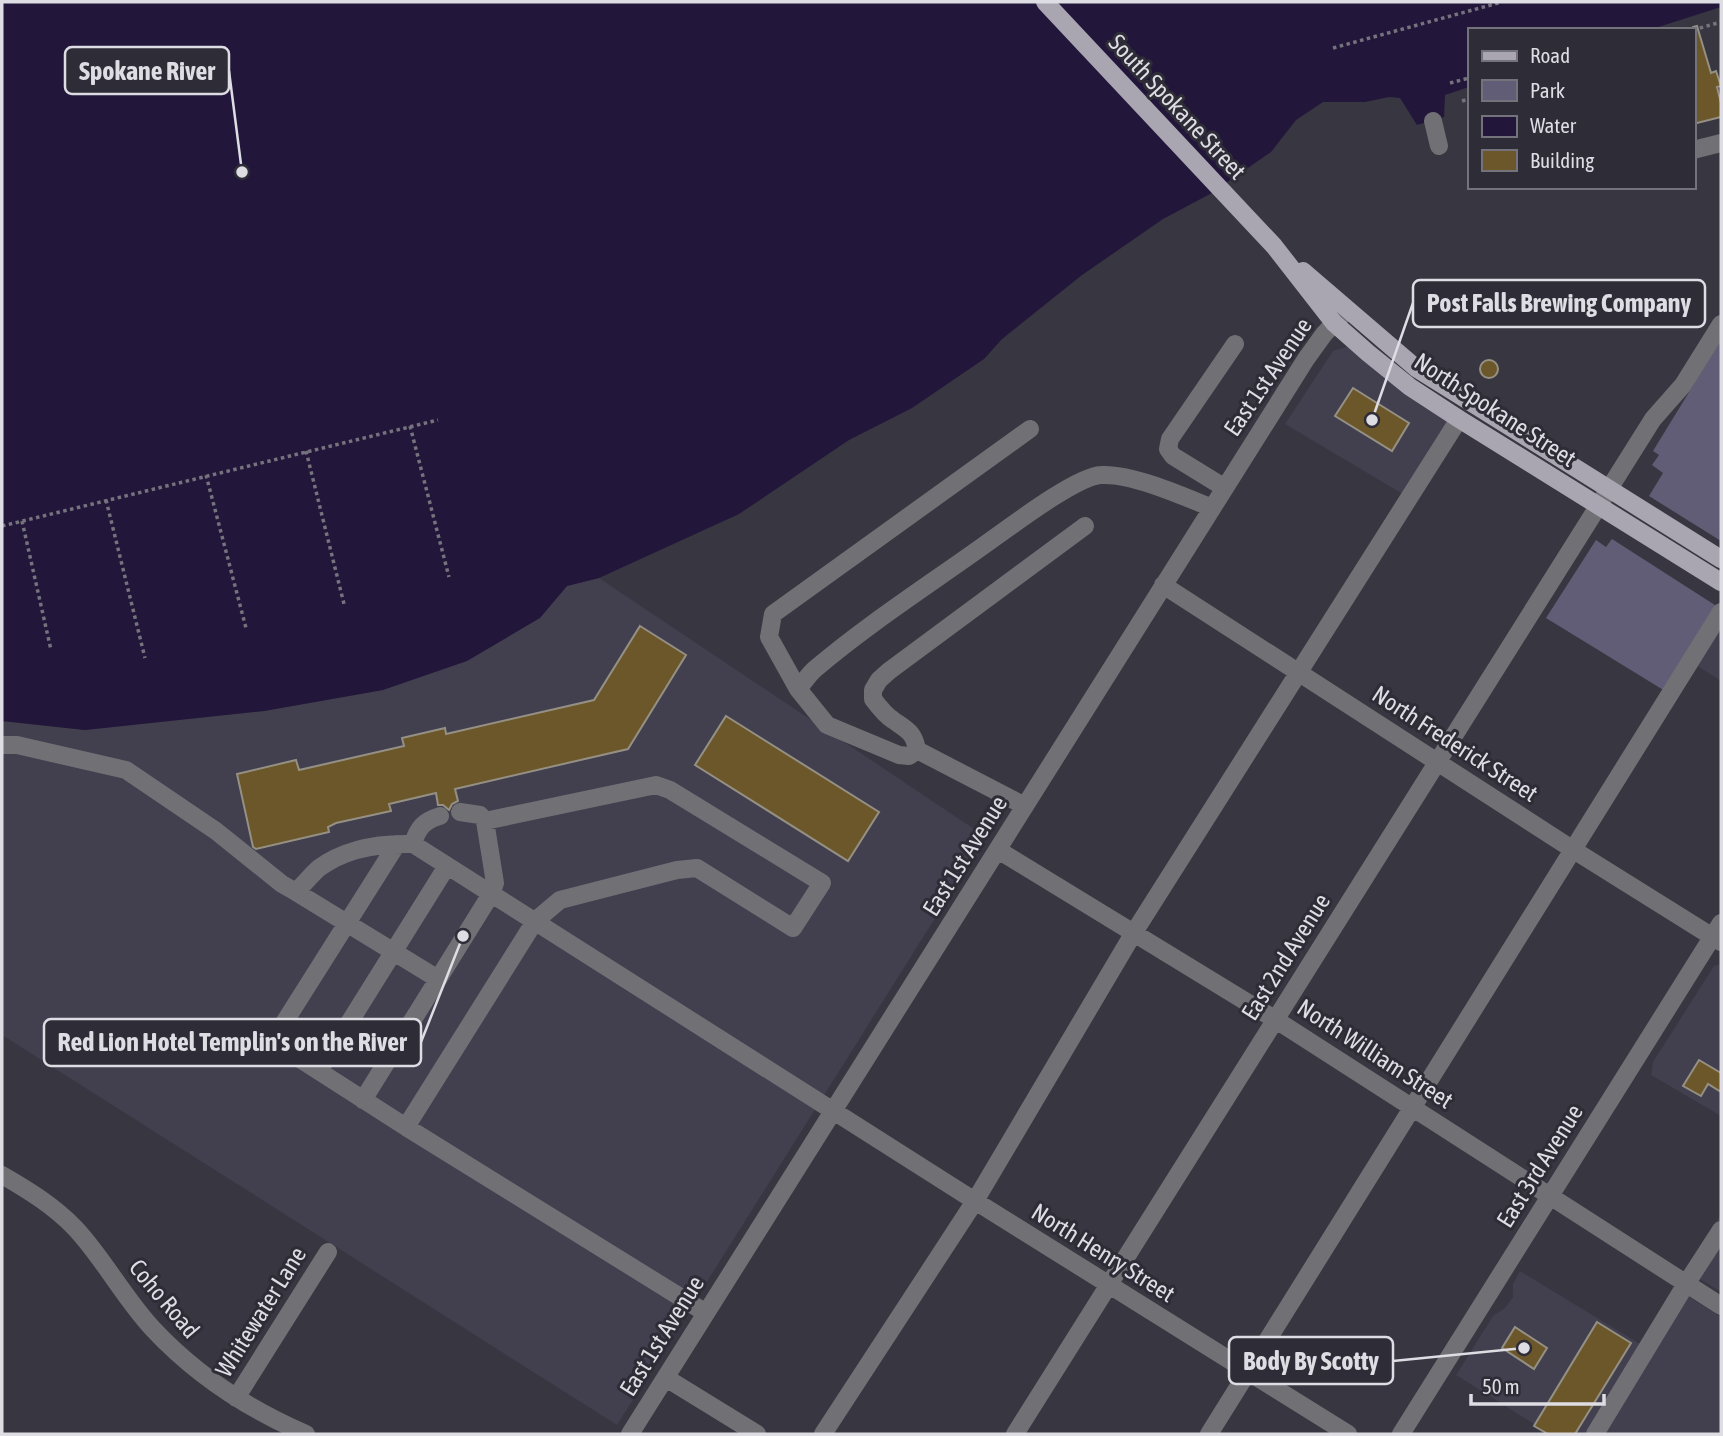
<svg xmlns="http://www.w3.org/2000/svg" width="1723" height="1436" font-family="'Asap Condensed',sans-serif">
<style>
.built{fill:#423f4f}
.green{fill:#625d76}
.water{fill:#22163b}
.building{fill:#6c572a;stroke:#959084;stroke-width:2}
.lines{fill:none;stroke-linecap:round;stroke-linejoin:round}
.path{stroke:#75737c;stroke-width:3.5;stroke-dasharray:3.5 3.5;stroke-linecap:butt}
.minor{stroke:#717075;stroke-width:18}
.major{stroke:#a9a6b1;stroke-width:18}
.labels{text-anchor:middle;stroke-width:6;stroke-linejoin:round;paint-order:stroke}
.street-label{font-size:24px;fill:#dedde4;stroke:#2e2c36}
.leader{fill:none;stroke:#dedde4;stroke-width:2.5}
.callout-dot{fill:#dedde4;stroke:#2e2c36;stroke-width:2.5}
.callout{fill:#2e2c36;stroke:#dedde4;stroke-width:2.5}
.callout-label{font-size:26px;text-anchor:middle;font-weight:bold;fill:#dedde4}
</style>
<rect width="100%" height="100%" fill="#383640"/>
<path class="built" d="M1346,347L1351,348L1452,421L1406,496L1285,424L1333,351Z
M599,578L986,837L617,1425L2,1035V721L85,730L264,711L383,690L556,597L567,586Z
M1721,602V681L1685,658Z
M1721,964V1116L1651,1075L1653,1062L1714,966Z
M1721,1214V1292L1685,1270Z
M1520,1271L1640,1344L1675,1288L1721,1317V1434H1550L1456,1375L1493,1316L1505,1308L1513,1297V1284Z"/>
<path class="green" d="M1721,340V541L1649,496L1663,473L1652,465L1659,455L1653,451Z
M1612,539L1718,607L1665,691L1546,618L1596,540L1606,547Z"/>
<path class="water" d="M2,2H1721V7L1649,30H1469V87L1445,95L1444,117L1417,125L1400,98L1389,97L1365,102H1323L1296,120L1271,152L1210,194L1163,219L1082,275L1002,339L984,359L912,408L849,440L739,514L599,578L567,586L540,618L467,661L383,690L264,711L85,730L2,721Z"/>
<path class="building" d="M1697,26L1711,73L1716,71L1721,86L1717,87L1721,103V117L1693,124V27Z
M1480 369a9 9 0 1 1 18 0a9 9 0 1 1-18 0Z
M1353,388L1409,423L1392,451L1335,416Z
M640,626L686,655L628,749L455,789L458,801L452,804L449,810L443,805H438L436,793L389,804L391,811L336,823L328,827L329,832L256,849L253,847L237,774L296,760L299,770L404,746L402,738L445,728L446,734L594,700Z
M726,716L879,812L848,861L695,765Z
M1699,1060L1721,1073V1092L1708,1084L1701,1096L1683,1086Z
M1597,1322L1631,1343L1575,1434H1548L1534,1426Z
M1515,1327L1547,1348L1534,1369L1502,1348Z"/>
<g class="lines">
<path class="path" d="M1693,30L1721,22
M1333,48L1502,2
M1450,83L1469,78
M1462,101L1469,99
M410,426L449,577
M306,451L344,604
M206,475L246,628
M106,500L145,658
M22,521L51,650
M2,526L438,420"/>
<path class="minor" d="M1433,121L1439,146
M1693,150L1721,143
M1225,488L1173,456L1168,449L1170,439L1235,344
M1163,585L1572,849L1721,942
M798,689L769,637L773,614L1030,429
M2,745H17L126,770L216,831L282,884L296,892C304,884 311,875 319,868C346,848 381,843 413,844L975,1201L1348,1434
M917,750C914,732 907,730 893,720C885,715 879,707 873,699V690L879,680L889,671L1085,526
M1025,806L917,750L909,756L899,755L827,725L798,689C804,682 809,674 815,669C868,624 927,586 983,546C1006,530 1076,476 1101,475C1131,473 1183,496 1212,508
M460,812L480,815L485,821
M413,844C418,827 424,821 440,816
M998,850L1276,1020L1721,1306
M296,892L438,979
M319,1071L447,866
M363,1100L491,894L495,883L485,821L656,785L670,790L822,883L793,928L697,868L677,870L560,900L535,921L406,1127L289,1052L279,1042L277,1034L397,844
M406,1127L706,1313
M2,1175C28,1190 54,1206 75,1228C104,1259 124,1298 153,1329C196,1375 248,1409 306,1434
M666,1378L757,1434
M236,1398L328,1252
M630,1434L1306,359L1324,334L1345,312
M823,1434L975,1201L1133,934L1459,419
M1015,1434L1653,419L1683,385L1721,324
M1209,1434L1721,612
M1401,1434L1721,923
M1595,1434L1686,1284L1721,1230"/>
<path class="major" d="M1045,2L1274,246L1334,323L1368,353L1410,387L1459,419L1721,582
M1303,271L1416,368L1721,559"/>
</g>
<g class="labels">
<g class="street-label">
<text transform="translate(1177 107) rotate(47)" y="8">South Spokane Street</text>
<text transform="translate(1268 377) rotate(-56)" y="8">East 1st Avenue</text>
<text transform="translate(1495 410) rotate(33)" y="8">North Spokane Street</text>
<text transform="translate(1455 744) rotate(33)" y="8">North Frederick Street</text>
<text transform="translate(965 856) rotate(-58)" y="8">East 1st Avenue</text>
<text transform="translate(1286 957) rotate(-58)" y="8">East 2nd Avenue</text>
<text transform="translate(1375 1054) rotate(33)" y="8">North William Street</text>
<text transform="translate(1540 1166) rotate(-58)" y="8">East 3rd Avenue</text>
<text transform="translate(1103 1253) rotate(32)" y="8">North Henry Street</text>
<text transform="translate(164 1299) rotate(50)" y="8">Coho Road</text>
<text transform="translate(261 1312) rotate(-58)" y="8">Whitewater Lane</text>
<text transform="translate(662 1336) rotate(-58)" y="8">East 1st Avenue</text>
</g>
</g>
<path class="leader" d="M242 172L229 71M1372 420L1413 303M463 936L421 1042M1524 1348L1393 1361"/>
<g class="callout-dot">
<circle cx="242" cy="172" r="7"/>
<circle cx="1372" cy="420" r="7"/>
<circle cx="463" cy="936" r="7"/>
<circle cx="1524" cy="1348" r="7"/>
</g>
<g class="callout">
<rect x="65" y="47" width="164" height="47" rx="7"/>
<rect x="1413" y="280" width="292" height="47" rx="7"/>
<rect x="44" y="1019" width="377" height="47" rx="7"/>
<rect x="1229" y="1337" width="164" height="47" rx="7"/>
</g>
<g class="callout-label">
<text x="147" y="80">Spokane River</text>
<text x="1559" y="312">Post Falls Brewing Company</text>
<text x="232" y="1051">Red Lion Hotel Templin's on the River</text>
<text x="1311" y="1370">Body By Scotty</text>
</g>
<rect width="1723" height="1436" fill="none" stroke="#dedde4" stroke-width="7"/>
<rect x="1468" y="28" width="228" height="161" fill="#2e2c36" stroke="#74737c" stroke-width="2"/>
<rect x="1482" y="51" width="35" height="10" fill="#a9a6b1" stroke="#74737c" stroke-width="2"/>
<text x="1530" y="63" font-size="21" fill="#dedde4">Road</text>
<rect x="1482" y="80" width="35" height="21" fill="#625d76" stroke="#74737c" stroke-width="2"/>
<text x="1530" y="98" font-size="21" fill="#dedde4">Park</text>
<rect x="1482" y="116" width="35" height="21" fill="#22163b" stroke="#74737c" stroke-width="2"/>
<text x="1530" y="133" font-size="21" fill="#dedde4">Water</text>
<rect x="1482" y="150" width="35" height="21" fill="#6c572a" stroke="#74737c" stroke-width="2"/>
<text x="1530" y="168" font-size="21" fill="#dedde4">Building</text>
<path d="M1471 1394v10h133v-10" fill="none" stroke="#dedde4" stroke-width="3.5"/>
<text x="1482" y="1394" font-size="21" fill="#dedde4" stroke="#2e2c36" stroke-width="5" paint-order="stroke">50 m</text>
</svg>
